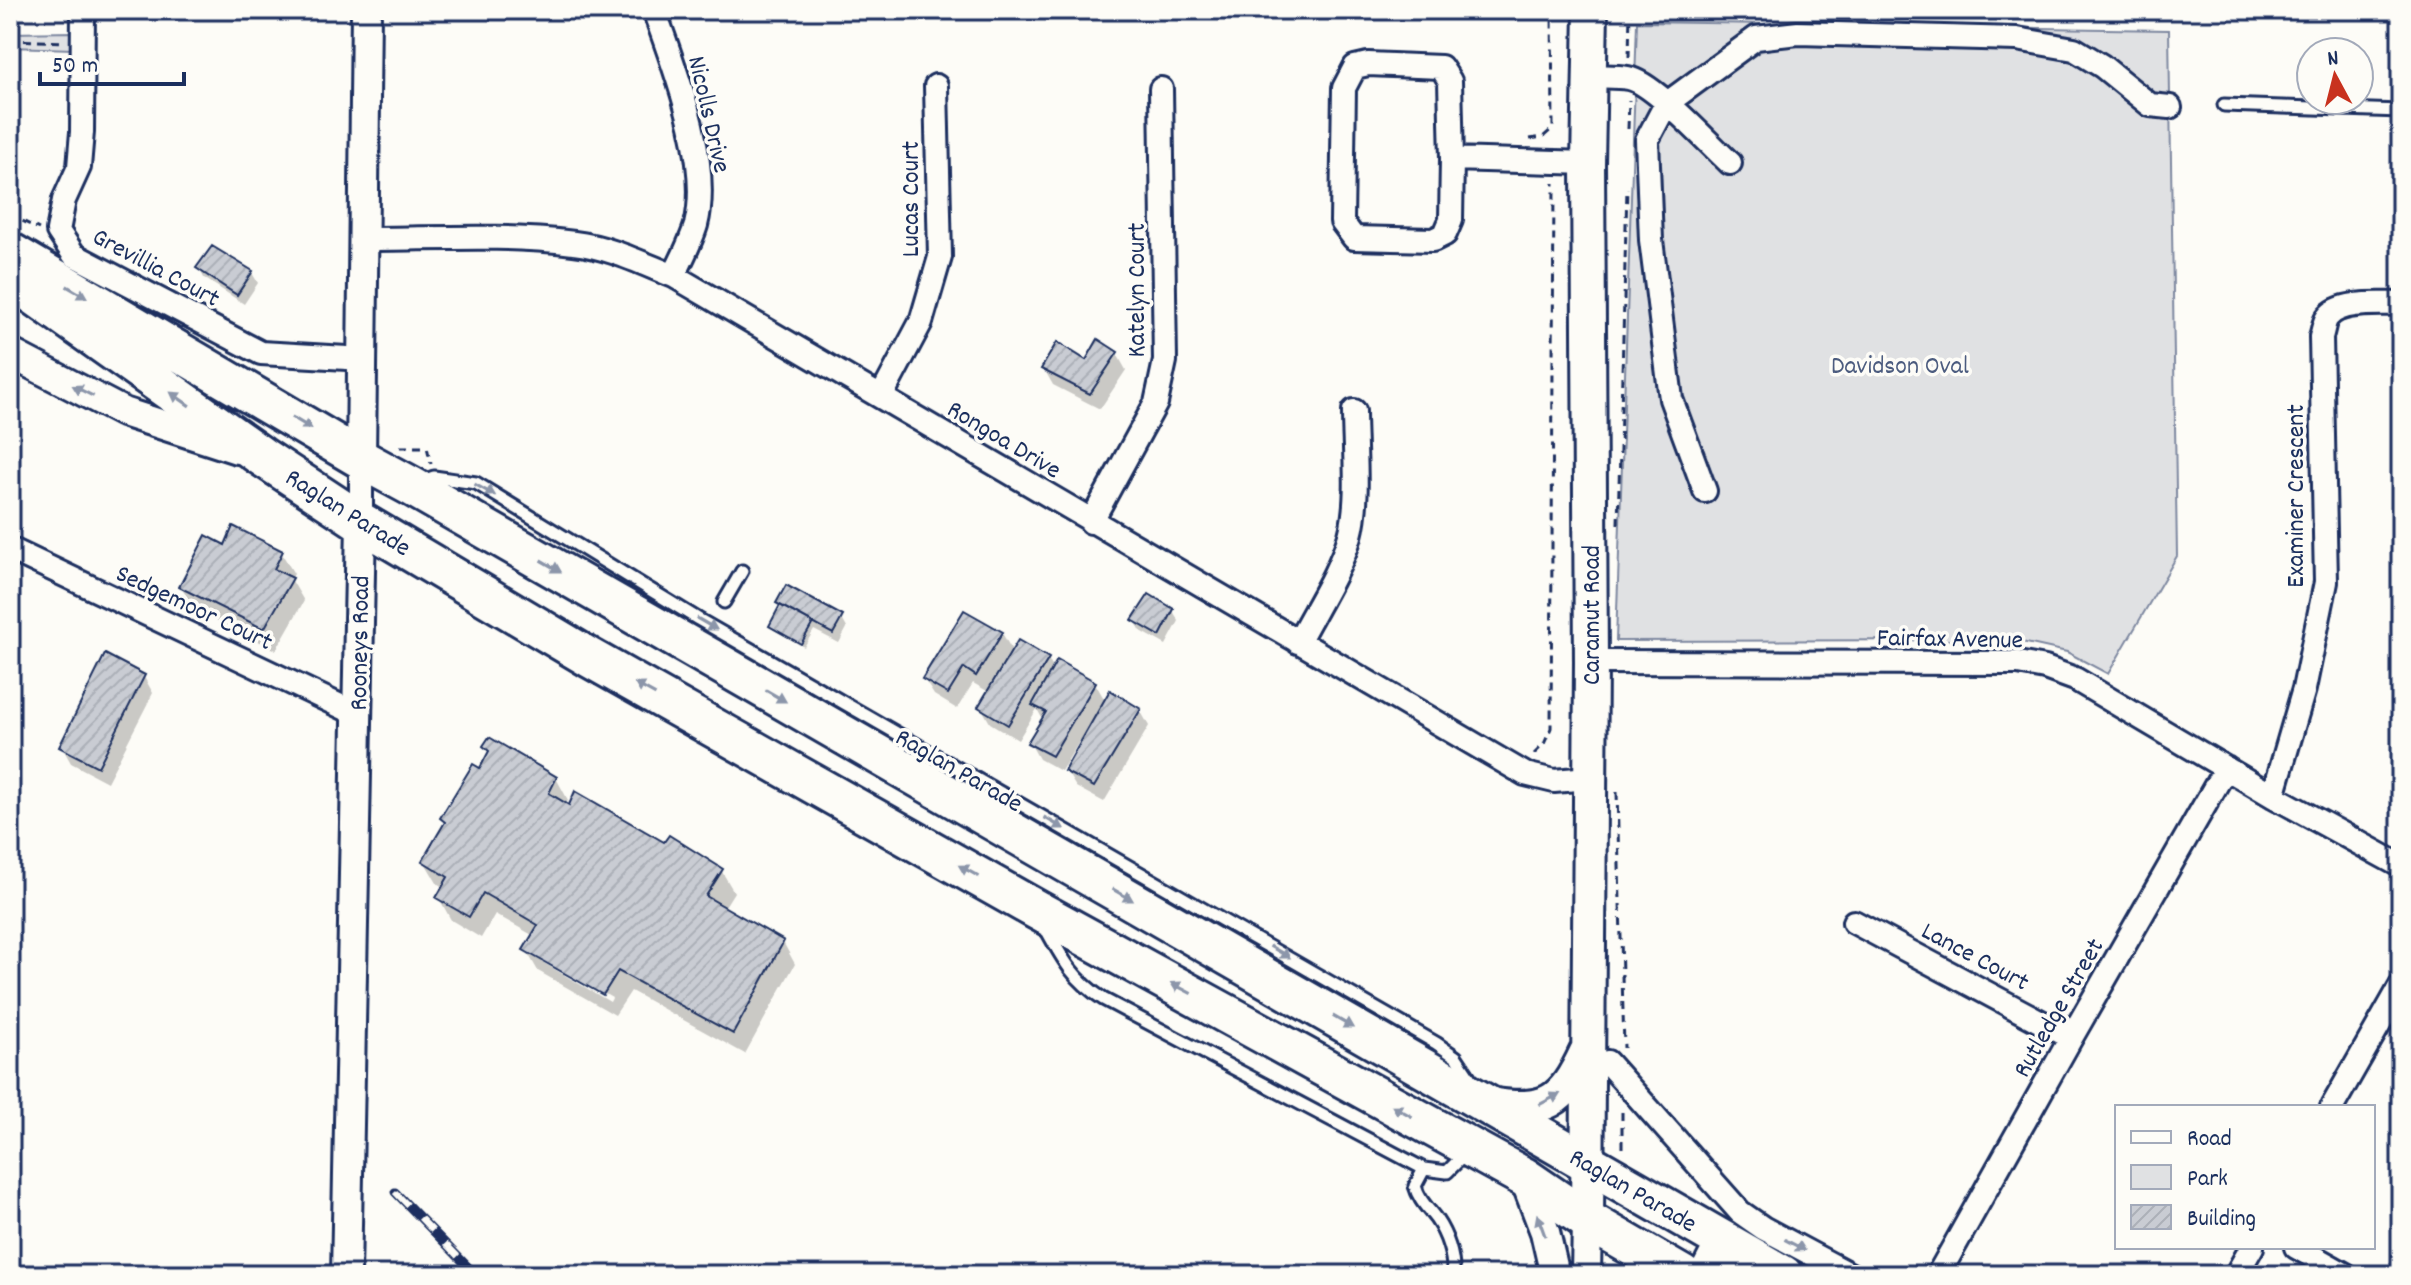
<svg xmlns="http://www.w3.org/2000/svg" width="2411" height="1285" font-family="Dekko,sans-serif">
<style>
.green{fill:#e0e1e3;stroke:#7e88a0;stroke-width:2}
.shadow{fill:#0003;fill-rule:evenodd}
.building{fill:url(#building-hatch);stroke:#1b2f5e;stroke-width:2}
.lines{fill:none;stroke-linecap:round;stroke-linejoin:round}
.service-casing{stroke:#1b2f5e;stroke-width:17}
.minor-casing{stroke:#1b2f5e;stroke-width:28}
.tertiary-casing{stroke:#1b2f5e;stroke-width:34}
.secondary-casing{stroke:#1b2f5e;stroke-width:38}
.trunk-casing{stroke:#1b2f5e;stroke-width:44}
.path{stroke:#1b2f5e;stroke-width:3;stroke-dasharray:8 6;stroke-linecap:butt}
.service{stroke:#fdfcf7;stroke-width:11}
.minor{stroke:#fdfcf7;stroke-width:22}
.tertiary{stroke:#fdfcf7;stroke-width:28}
.secondary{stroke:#fdfcf7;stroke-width:32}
.trunk{stroke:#fdfcf7;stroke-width:38}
.rail-casing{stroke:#1b2f5e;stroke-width:9}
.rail{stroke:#fdfcf7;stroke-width:6;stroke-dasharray:18;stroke-linecap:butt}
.oneway{fill:#8c96aa}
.labels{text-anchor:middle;stroke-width:7;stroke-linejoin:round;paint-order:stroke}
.street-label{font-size:26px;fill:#1b2f5e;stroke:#fdfcf7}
.park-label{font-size:26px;fill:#4c5c7f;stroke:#fdfcf7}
</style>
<defs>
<pattern id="building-hatch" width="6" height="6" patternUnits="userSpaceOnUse" patternTransform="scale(2)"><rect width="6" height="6" fill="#c9ccd3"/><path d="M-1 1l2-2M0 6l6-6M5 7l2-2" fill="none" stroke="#acb0b8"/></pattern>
</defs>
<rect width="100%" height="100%" fill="#fdfcf7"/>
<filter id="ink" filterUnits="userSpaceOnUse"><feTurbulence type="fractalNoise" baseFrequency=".0125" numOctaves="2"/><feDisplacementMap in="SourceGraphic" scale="16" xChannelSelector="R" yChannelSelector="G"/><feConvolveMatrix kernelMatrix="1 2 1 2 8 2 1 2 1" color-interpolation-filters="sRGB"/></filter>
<g filter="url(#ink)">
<path class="green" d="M1637,22L2169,30L2177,556L2108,674L2067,652L2013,640L1616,641Z
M73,32V49L10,47V33Z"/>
<path class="shadow" d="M213,248L252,273L258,283L244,304L204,278L199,268Z
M1099,342L1117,354L1126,370L1100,409L1053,385L1044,369L1087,363Z
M226,547L281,552L294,574L291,579L304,601L276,650L194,609L181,587Z
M778,603L841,617L847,628L839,643L814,630L804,647L774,630L771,626L781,608Z
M1173,611L1179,621L1166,645L1141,631L1135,621Z
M1002,633L1013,652L1048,659L1054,670L1095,683L1106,702L1140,710L1149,726L1104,802L1076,787L1066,771L1083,742L1080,740L1061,771L1039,759L1030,743L1043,720L1037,709L1018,740L990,723L981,707L989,692L973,683L957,709L934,695L924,679Z
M144,677L153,693L107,782L71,763L62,747Z
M485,746L556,778L568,800L566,805L721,870L734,892L724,908L783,942L795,964L745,1054L631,991L615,1015L538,971L526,950L534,936L495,914L481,938L451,920L439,898L444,888L437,883L424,861L446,824L443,818L481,771L490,754ZM542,958L612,998L610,1002L542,962Z"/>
<path class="building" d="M212,246L253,271L237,295L196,268Z
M1098,339L1118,352L1090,394L1041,369L1057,342L1086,360Z
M233,526L283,551L274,569L293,578L264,629L179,587L206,535L225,545Z
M786,585L843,616L833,634L776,603Z
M1149,594L1174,609L1160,636L1132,620Z
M780,605L813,623L801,644L769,626Z
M964,610L1003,632L976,676L964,668L948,694L922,679Z
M1018,640L1049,658L1008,725L978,707Z
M105,654L145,675L98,767L59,747Z
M1057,660L1096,682L1052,756L1027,743L1046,712L1032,705Z
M1110,690L1141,709L1094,787L1064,771Z
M489,737L557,777L549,793L569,805L575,791L664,842L669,835L723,869L706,896L784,941L733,1034L618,971L603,995L523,950L538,925L483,893L469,917L436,898L448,877L422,861L445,822L440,818L473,764L480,768L489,751L483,746Z"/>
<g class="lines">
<defs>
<path id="service" d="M2224,105L2401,111
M423,481L434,477L476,483L698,619L1436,1043L1456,1057L1474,1084
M724,602L742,571
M1046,929C1063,960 1073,979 1103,999L1424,1169L1447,1172L1467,1152
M1424,1169L1415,1186C1419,1200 1427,1207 1436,1219C1447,1235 1454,1256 1453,1275"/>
<path id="minor" d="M83,10L82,132L79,167L64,200L58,231L74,255L261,353L364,359
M654,10C675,69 712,163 696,225C691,242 681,260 674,276
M1590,76C1602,77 1616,76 1628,78C1653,82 1709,144 1730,163
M1452,159L1450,81L1441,67L1368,64L1355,67L1344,88L1342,222L1354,238L1433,240L1445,234L1451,220L1452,159L1588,163
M364,239C433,239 505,234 574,243C609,247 641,263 674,276L1525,774L1554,781L1589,778
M881,397L921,322L940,257L936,86
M1705,491L1671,399L1651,240L1647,140L1666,104L1756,38L1798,33L2017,39L2074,49L2102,66L2150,105L2170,107
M361,522V459
M1091,522L1156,403L1165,361L1161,89
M10,549L357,714
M1298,642C1316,607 1339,573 1350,536C1360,499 1354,450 1354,411
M1591,662L2018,663L2045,668L2075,679L2273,796L2401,866
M2273,796L2304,689L2326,582L2321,337C2323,331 2324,322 2327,318C2339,300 2382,304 2401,304
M1854,922L2071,1038
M1607,1062L1740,1212L1763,1228L1851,1275
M2332,1107L2401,986
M2296,1247L2346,1275
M1938,1275L2071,1038L2226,768
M2236,1275L2252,1247"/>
<path id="tertiary" d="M10,353L123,412L237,449
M361,459L366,10
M1524,1177L1545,1232L1555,1275
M346,1275L361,522
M1586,1275L1587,1220"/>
<path id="secondary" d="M1489,1104C1546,1113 1562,1104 1586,1052
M1587,1220L1591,662L1588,163L1591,10"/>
<path id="trunk" d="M10,252L361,459L411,486L1783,1275
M10,278L261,456L361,522L590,658L1037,910L1524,1177L1587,1220L1682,1275
M1709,1275L1726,1242"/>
</defs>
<use href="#service" class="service-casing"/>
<use href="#minor" class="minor-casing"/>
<use href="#tertiary" class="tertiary-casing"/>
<use href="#secondary" class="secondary-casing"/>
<use href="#trunk" class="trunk-casing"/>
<path class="path" d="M10,40L64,42
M1629,57L1630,10
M1628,129L1629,100
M1530,139L1543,137L1553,128L1552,10
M10,215L39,229
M400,447H427L431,464
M1618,524L1627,188
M1534,754L1544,744L1551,728L1554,183
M1617,792L1624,1048
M1622,1112V1148"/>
<use href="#service" class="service"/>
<use href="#minor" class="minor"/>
<use href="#tertiary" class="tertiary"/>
<use href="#secondary" class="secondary"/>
<use href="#trunk" class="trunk"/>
<defs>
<path id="rail" d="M395,1192L476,1275"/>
</defs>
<use href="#rail" class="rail-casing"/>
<use href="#rail" class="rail"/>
</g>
<defs><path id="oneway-solid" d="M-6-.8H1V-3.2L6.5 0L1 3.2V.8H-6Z" transform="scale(2)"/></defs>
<g class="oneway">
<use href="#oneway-solid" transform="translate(77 292) rotate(30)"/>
<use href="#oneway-solid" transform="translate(83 391) rotate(-153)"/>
<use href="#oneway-solid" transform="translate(180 399) rotate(-145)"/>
<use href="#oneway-solid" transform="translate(302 423) rotate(31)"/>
<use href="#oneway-solid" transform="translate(485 490) rotate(29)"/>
<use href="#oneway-solid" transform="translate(551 566) rotate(30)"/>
<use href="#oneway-solid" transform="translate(707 624) rotate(30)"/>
<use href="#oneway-solid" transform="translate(645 689) rotate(-151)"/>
<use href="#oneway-solid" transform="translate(776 696) rotate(30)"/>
<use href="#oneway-solid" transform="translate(1054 823) rotate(30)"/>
<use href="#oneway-solid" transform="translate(969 871) rotate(-151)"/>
<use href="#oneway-solid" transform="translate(1123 895) rotate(30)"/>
<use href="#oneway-solid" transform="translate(1280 952) rotate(30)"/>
<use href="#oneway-solid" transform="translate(1181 988) rotate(-152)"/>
<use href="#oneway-solid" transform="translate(1343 1022) rotate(30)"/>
<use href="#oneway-solid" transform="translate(1550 1099) rotate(-28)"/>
<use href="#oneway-solid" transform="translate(1402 1111) rotate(-151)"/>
<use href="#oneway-solid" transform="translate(1541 1225) rotate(-110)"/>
<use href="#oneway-solid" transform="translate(1795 1245) rotate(28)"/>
</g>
</g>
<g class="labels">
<g class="street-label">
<text transform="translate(711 114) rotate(77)" y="9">Nicolls Drive</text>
<text transform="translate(909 199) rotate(-90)" y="9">Lucas Court</text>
<text transform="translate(157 266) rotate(28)" y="9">Grevillia Court</text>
<text transform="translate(1135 290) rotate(-90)" y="9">Katelyn Court</text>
<text transform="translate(1005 438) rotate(31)" y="9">Rongoa Drive</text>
<text transform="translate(2294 496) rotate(-90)" y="9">Examiner Crescent</text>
<text transform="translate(349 511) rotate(32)" y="9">Raglan Parade</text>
<text transform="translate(195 606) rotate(25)" y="9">Sedgemoor Court</text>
<text transform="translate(1590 615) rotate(-90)" y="9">Caramut Road</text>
<text transform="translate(1950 637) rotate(1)" y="9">Fairfax Avenue</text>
<text transform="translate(358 643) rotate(-89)" y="9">Rooneys Road</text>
<text transform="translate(960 769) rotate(30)" y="9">Raglan Parade</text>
<text transform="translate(1976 955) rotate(28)" y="9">Lance Court</text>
<text transform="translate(2057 1007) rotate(-60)" y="9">Rutledge Street</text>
<text transform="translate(1634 1189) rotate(30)" y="9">Raglan Parade</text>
</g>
<g class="park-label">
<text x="1900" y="373">Davidson Oval</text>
</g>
</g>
<rect width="2411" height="1285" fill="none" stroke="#fdfcf7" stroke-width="40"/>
<rect x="20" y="20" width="2371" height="1245" fill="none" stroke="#1b2f5e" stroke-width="3" filter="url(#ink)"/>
<rect x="2115" y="1105" width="260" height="144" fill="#fdfcf7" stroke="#a3aaba" stroke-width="2"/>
<rect x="2131" y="1131" width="40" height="12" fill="#fdfcf7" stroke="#a3aaba" stroke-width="2"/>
<text x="2187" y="1145" font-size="24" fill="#1b2f5e">Road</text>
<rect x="2131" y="1165" width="40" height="24" fill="#e0e1e3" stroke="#a3aaba" stroke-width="2"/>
<text x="2187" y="1185" font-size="24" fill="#1b2f5e">Park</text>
<rect x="2131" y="1205" width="40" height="24" fill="url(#building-hatch)" stroke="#a3aaba" stroke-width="2"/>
<text x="2187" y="1225" font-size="24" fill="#1b2f5e">Building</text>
<g transform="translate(2335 76) rotate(353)"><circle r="38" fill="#fdfcf7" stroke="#a3aaba" stroke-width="2"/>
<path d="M0-6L14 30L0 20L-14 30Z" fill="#c8321e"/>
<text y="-12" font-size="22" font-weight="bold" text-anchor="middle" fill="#1b2f5e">N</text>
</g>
<path d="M40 72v12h144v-12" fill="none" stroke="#1b2f5e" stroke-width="4"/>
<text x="52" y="72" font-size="24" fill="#1b2f5e" stroke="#fdfcf7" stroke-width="6" paint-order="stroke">50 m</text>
</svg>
